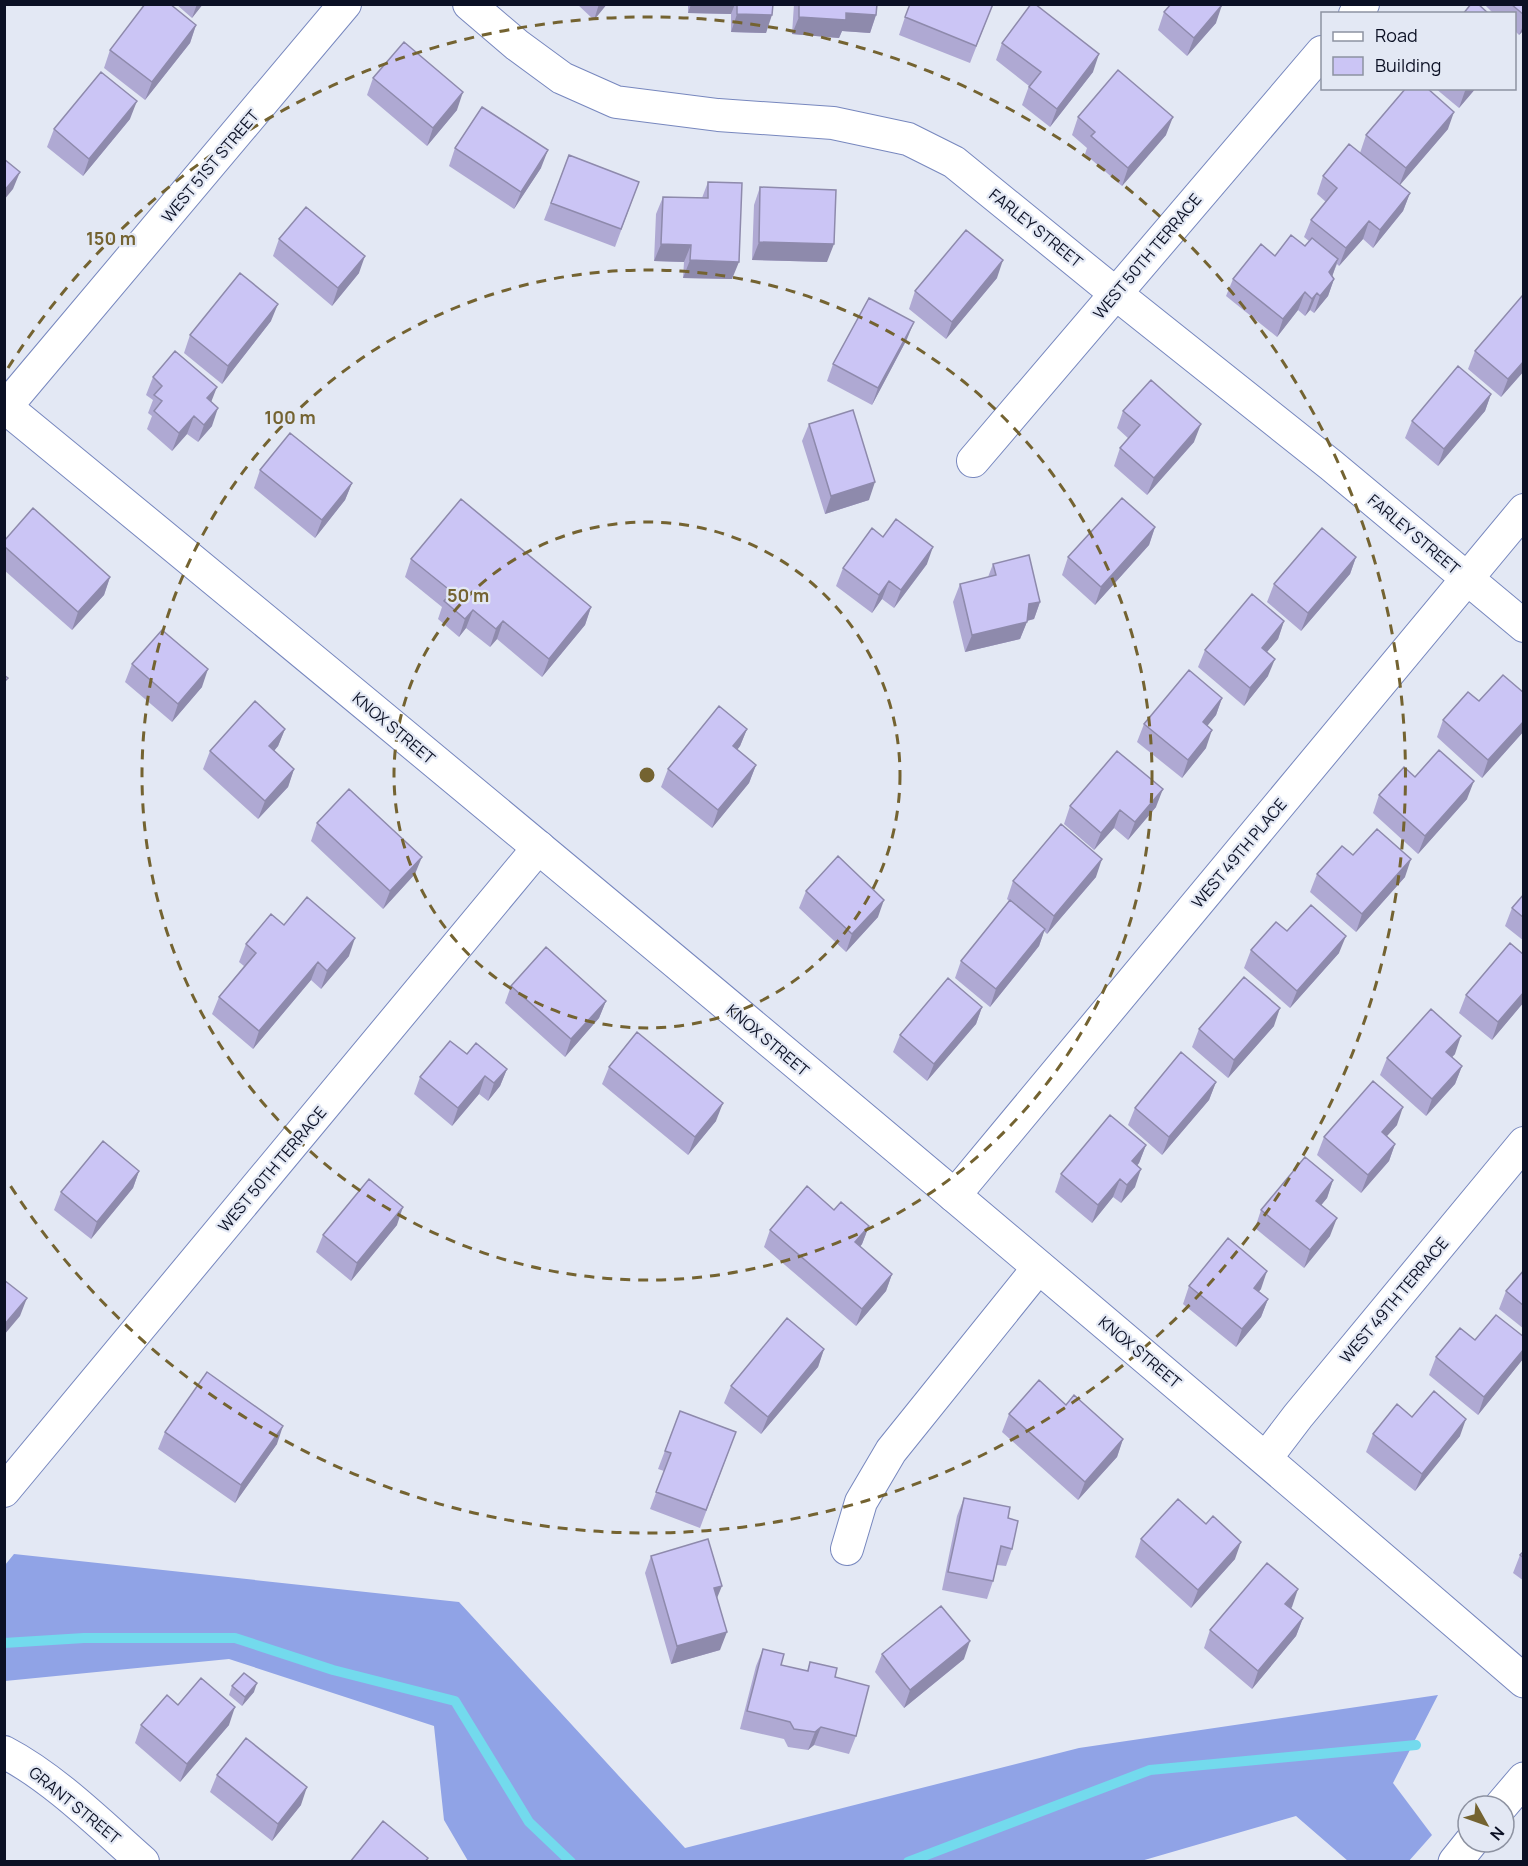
<svg xmlns="http://www.w3.org/2000/svg" width="1528" height="1866" font-family="Manrope,sans-serif">
<style>
.forest{fill:#90a3e6}
.lines{fill:none;stroke-linecap:round;stroke-linejoin:round}
.stream{stroke:#73daed;stroke-width:10}
.minor-casing{stroke:#7787be;stroke-width:34}
.tertiary-casing{stroke:#7787be;stroke-width:35}
.minor{stroke:#fff;stroke-width:32}
.tertiary{stroke:#fff;stroke-width:33}
.wall{fill:#afa9d3}
.shaded-wall{fill:#8e8aac}
.building{fill:#cbc5f5;stroke:#8e8aac;stroke-width:1.5}
.ring{fill:none;stroke:#746331;stroke-width:3;stroke-dasharray:10 8}
.labels{text-anchor:middle;stroke-width:4.5;stroke-linejoin:round;paint-order:stroke}
.street-label{font-size:16px;fill:#0b1024;stroke:#e3e8f4}
.centre{fill:#746331;stroke:#e3e8f4;stroke-width:3}
.ring-label{font-size:18px;text-anchor:middle;font-weight:bold;fill:#746331;stroke:#e3e8f4;stroke-width:4.5;stroke-linejoin:round;paint-order:stroke}
</style>
<rect width="100%" height="100%" fill="#e3e8f4"/>
<path class="forest" d="M14,1554L459,1602L685,1848L1079,1748L1438,1695L1393,1783L1432,1835L1408,1862L1348,1861L1296,1816L1141,1861H468L444,1820L434,1726L229,1659L5,1681V1565Z"/>
<g class="lines">
<path class="stream" d="M4,1643L84,1638H235L333,1670L455,1701L529,1822L571,1862
M908,1862L1150,1770L1416,1745"/>
<defs>
<path id="minor" d="M469,4L517,45L562,78L616,102L718,115L833,123L908,139L954,162L1115,293L1331,465L1524,626
M1355,14L1363,4
M4,409L345,4
M973,461L1322,52
M954,1196L1524,510
M1266,1458L1298,1416L1524,1143
M4,1491L539,847
M847,1549L861,1502L891,1451L1039,1267
M4,1752C54,1778 101,1825 143,1862"/>
<path id="tertiary" d="M4,406C516,826 1023,1249 1524,1681
M1501,1806L1524,1779
M1455,1862L1471,1842"/>
</defs>
<use href="#minor" class="minor-casing"/>
<use href="#tertiary" class="tertiary-casing"/>
<use href="#minor" class="minor"/>
<use href="#tertiary" class="tertiary"/>
</g>
<path class="wall" d="M176,4H203L192,18Z
M577,4H607L594,20Z
M688,4H773L766,33L731,32V14L688,13Z
M794,4H877L876,15L870,33L842,31L839,38L792,34Z
M993,4L970,63L899,35L905,17Z
M1484,4H1524V30L1519,35L1515,31V14H1494Z
M1164,12L1216,23L1187,56L1158,30Z
M196,25L190,43L145,100L104,68L110,50Z
M1002,43L1093,72L1050,127L1022,105L1029,86L996,60Z
M373,78L457,110L427,146L367,95Z
M1435,88H1476L1459,108Z
M1078,117L1166,135L1122,186L1085,154L1087,148L1072,135Z
M130,119L83,176L47,147L54,129Z
M1448,129L1400,185L1410,193L1403,211L1373,248L1363,239L1339,266L1337,264L1332,276L1334,279L1328,296L1314,313L1310,310L1305,316L1298,310L1277,337L1226,296L1233,279L1305,246L1309,241L1304,237L1311,220L1326,202L1317,194L1323,176L1360,153L1366,135Z
M455,148L541,168L514,209L449,166Z
M569,155L639,182L615,247L544,220Z
M708,182L732,279L683,278L684,262L654,261L656,214L663,197L702,198Z
M760,187L827,262L752,260L754,205Z
M279,239L359,273L332,306L273,256Z
M997,278L946,339L909,309L915,291Z
M1524,298V371L1501,397L1468,369L1475,351Z
M271,321L222,384L184,353L190,335Z
M907,339L872,405L827,381L833,364Z
M153,377L211,402L212,426L198,442L187,434L172,451L147,429L152,416L148,413L153,400L146,395Z
M1491,394L1485,411L1438,466L1405,438L1412,421Z
M1123,411L1194,442L1147,495L1114,466L1120,448L1129,439L1117,428Z
M809,424L869,500L825,514L802,441Z
M260,470L352,483L345,500L315,538L254,488Z
M1155,527L1149,545L1095,605L1062,575L1068,557Z
M883,537L927,564L894,608L882,599L872,613L836,586L843,568Z
M4,541L110,577L104,595L72,630L4,570Z
M1356,557L1350,574L1301,631L1267,602L1274,584Z
M411,559L591,607L585,625L542,677L497,639L490,647L466,628L459,637L438,619L442,607L405,577Z
M993,564L1040,602L1034,619L1027,621L1020,639L965,652L953,602L960,584L988,577Z
M1284,621L1278,639L1267,652L1268,676L1244,706L1198,667L1205,650Z
M132,664L202,687L172,722L125,682Z
M1524,693V731L1482,778L1437,737L1443,720L1479,701Z
M1222,698L1216,715L1207,726L1206,748L1182,778L1137,742L1144,724Z
M285,729L278,746L274,751L294,769L288,787L258,819L203,769L210,751Z
M747,729L740,746L737,750L756,765L749,783L712,828L661,787L668,769Z
M1415,777L1467,799L1418,854L1373,813L1379,795Z
M1070,806L1156,807L1128,840L1114,828L1094,850L1064,824Z
M317,823L415,874L383,909L311,841Z
M1353,855L1405,877L1356,932L1310,892L1317,874Z
M1096,877L1047,934L1044,931L1039,946L990,1007L955,978L961,961L1009,901L1007,899L1013,881Z
M806,891L878,917L846,952L799,908Z
M1524,894V941L1505,926L1512,908Z
M284,925L349,956L321,989L311,980L253,1049L212,1014L219,997L244,966L239,962L246,944Z
M1287,931L1339,953L1290,1008L1244,968L1251,950Z
M1524,955V1002L1492,1040L1459,1013L1466,995Z
M511,986L606,1001L599,1018L565,1057L505,1003Z
M982,1007L976,1024L927,1081L893,1052L900,1035Z
M1274,1026L1228,1078L1192,1047L1199,1029Z
M467,1054L507,1069L500,1086L488,1101L479,1094L452,1126L414,1094L420,1077Z
M1455,1054L1452,1057L1462,1066L1455,1084L1426,1116L1380,1075L1387,1058Z
M609,1067L716,1121L688,1155L602,1084Z
M1216,1082L1209,1100L1162,1155L1128,1125L1135,1108Z
M1397,1125L1387,1136L1395,1144L1389,1161L1361,1193L1317,1155L1324,1137Z
M1146,1145L1139,1163L1137,1166L1135,1187L1121,1203L1113,1197L1092,1223L1055,1192L1061,1174Z
M139,1171L133,1188L91,1239L54,1210L61,1192Z
M1333,1180L1327,1198L1321,1205L1330,1236L1304,1268L1255,1228L1261,1210Z
M834,1210L869,1226L862,1244L860,1247L892,1274L886,1291L856,1326L764,1247L770,1230Z
M397,1225L351,1281L316,1252L323,1235Z
M1524,1270V1329L1499,1309L1506,1291Z
M1189,1286L1261,1289L1258,1292L1268,1299L1261,1317L1236,1347L1183,1304Z
M1475,1340L1524,1349L1523,1359L1478,1415L1429,1375L1436,1357Z
M824,1349L818,1367L761,1434L724,1403L731,1386Z
M1066,1405L1123,1439L1117,1457L1078,1500L1002,1432L1009,1414Z
M680,1411L736,1432L700,1528L650,1509L664,1471L658,1469Z
M1412,1417L1460,1436L1415,1491L1366,1452L1373,1434Z
M165,1432L277,1444L235,1503L158,1449Z
M964,1498L1008,1518L1012,1549L1006,1566L997,1565L993,1581L987,1599L942,1590L957,1516Z
M1141,1539L1235,1559L1191,1608L1135,1557Z
M1524,1551V1581L1513,1573L1520,1555Z
M651,1556L720,1650L671,1664L645,1573Z
M1292,1607L1291,1608L1303,1618L1296,1636L1252,1689L1204,1648L1210,1630Z
M763,1649L781,1665L807,1671L810,1662L835,1677L856,1736L849,1754L814,1745L808,1750L788,1747L784,1739L740,1729L756,1666Z
M882,1654L964,1659L904,1708L875,1672Z
M232,1686L254,1692L242,1706L229,1695Z
M178,1705L229,1725L180,1782L135,1743L141,1725Z
M217,1775L301,1805L272,1841L210,1792Z"/>
<path class="shaded-wall" d="M197,4H203L192,18Z
M599,4H607L594,20Z
M691,4H735L731,14L688,13Z
M1222,5L1216,23L1187,56L1194,38Z
M846,13L876,15L870,33L842,31L839,38L792,34L799,17Z
M737,14L772,15L766,33L731,32Z
M1524,24V30L1519,35Z
M196,25L190,43L145,100L152,82Z
M1099,54L1093,72L1050,127L1057,109Z
M1467,88H1476L1459,108L1465,91Z
M463,92L457,110L427,146L433,128Z
M137,101L130,119L83,176L89,159Z
M1454,112L1448,129L1399,186L1406,168Z
M1173,117L1166,135L1122,186L1128,168Z
M548,150L541,168L514,209L521,192Z
M20,172L13,189L4,200V191Z
M1410,193L1403,211L1373,248L1380,230Z
M1369,221L1363,239L1339,266L1346,248Z
M759,242L834,244L827,262L752,260Z
M661,244L691,245L684,262L654,261Z
M365,256L359,273L332,306L338,288Z
M1338,259L1332,277L1329,272Z
M690,260L739,262L732,279L683,278Z
M1003,260L997,278L946,339L952,322Z
M1334,279L1328,296L1314,313L1320,296Z
M1305,292L1298,310L1277,337L1283,319Z
M1317,293L1310,310L1305,316L1312,299Z
M278,304L271,321L222,384L228,366Z
M914,322L907,339L872,405L878,388Z
M1524,361V371L1501,397L1508,379Z
M217,387L210,405L207,398Z
M1491,394L1485,411L1438,466L1444,449Z
M218,408L212,426L198,442L204,425Z
M194,416L187,434L172,451L179,433Z
M1201,424L1194,442L1147,495L1154,478Z
M875,482L869,500L825,514L831,496Z
M352,483L345,500L315,538L322,520Z
M1155,527L1149,545L1095,605L1101,587Z
M933,547L927,564L894,608L901,590Z
M1356,557L1350,574L1301,631L1308,613Z
M110,577L104,595L72,630L78,612Z
M889,581L882,599L872,613L879,595Z
M1040,602L1034,619L1022,622L1029,604Z
M591,607L585,625L542,677L549,659Z
M473,610L466,628L459,637L465,619Z
M503,621L497,639L490,647L496,629Z
M1284,621L1278,639L1255,666L1262,648Z
M1027,622L1020,639L965,652L972,635Z
M1275,659L1268,676L1244,706L1250,688Z
M208,669L202,687L172,722L178,704Z
M1222,698L1216,715L1196,740L1203,722Z
M1524,721V731L1482,778L1488,760Z
M285,729L278,746L263,764L269,746Z
M747,729L740,746L726,764L733,746Z
M1212,730L1206,748L1182,778L1188,760Z
M756,765L749,783L712,828L718,810Z
M294,769L288,787L258,819L265,801Z
M1474,781L1467,799L1418,854L1425,836Z
M1163,789L1156,807L1128,840L1135,822Z
M1120,810L1114,828L1094,850L1101,833Z
M422,857L415,874L383,909L390,891Z
M1102,859L1096,877L1047,934L1054,916Z
M1411,859L1405,877L1356,932L1362,914Z
M884,900L878,917L846,952L852,934Z
M1045,929L1039,946L990,1007L996,989Z
M1346,936L1339,953L1290,1008L1297,991Z
M355,938L349,956L321,989L327,971Z
M318,962L311,980L253,1049L259,1031Z
M1524,992V1002L1492,1040L1498,1022Z
M606,1001L599,1018L565,1057L571,1039Z
M982,1007L976,1024L927,1081L934,1064Z
M1280,1008L1274,1026L1228,1078L1234,1060Z
M1461,1036L1455,1054L1440,1070L1446,1052Z
M1462,1066L1455,1084L1426,1116L1432,1099Z
M507,1069L500,1086L488,1101L494,1083Z
M485,1076L479,1094L452,1126L458,1108Z
M1216,1082L1209,1100L1162,1155L1169,1137Z
M723,1103L716,1121L688,1155L695,1137Z
M1403,1107L1397,1125L1375,1149L1382,1132Z
M1395,1144L1389,1161L1361,1193L1368,1175Z
M1146,1145L1139,1163L1125,1179L1132,1161Z
M1141,1169L1135,1187L1121,1203L1127,1185Z
M139,1171L133,1188L91,1239L97,1222Z
M1120,1179L1113,1197L1092,1223L1098,1205Z
M1333,1180L1327,1198L1310,1219L1316,1201Z
M403,1207L397,1225L351,1281L357,1263Z
M1337,1218L1330,1236L1304,1268L1310,1250Z
M869,1226L862,1244L849,1260L855,1242Z
M1267,1271L1261,1289L1247,1306L1254,1288Z
M892,1274L886,1291L856,1326L862,1309Z
M27,1298L20,1316L4,1335V1325Z
M1268,1299L1261,1317L1236,1347L1242,1329Z
M824,1349L818,1367L761,1434L768,1417Z
M1524,1349L1523,1359L1478,1415L1484,1397Z
M1466,1419L1460,1436L1415,1491L1422,1474Z
M283,1426L277,1444L235,1503L241,1485Z
M1123,1439L1117,1457L1078,1500L1085,1482Z
M1241,1542L1235,1559L1191,1608L1198,1590Z
M722,1586L715,1603L714,1588Z
M1298,1589L1292,1607L1279,1621L1285,1604Z
M1303,1618L1296,1636L1252,1689L1258,1671Z
M727,1632L720,1650L671,1664L677,1646Z
M970,1641L964,1659L904,1708L910,1690Z
M257,1683L254,1692L242,1706L245,1697Z
M235,1707L229,1725L180,1782L187,1764Z
M821,1727L814,1745L808,1750L815,1732Z
M307,1787L301,1805L272,1841L278,1824Z"/>
<path class="building" d="M145,4H170L196,25L152,82L110,50Z
M737,4H773L772,15L737,14Z
M799,4H877L876,15L846,13V20L799,17Z
M910,4H993L976,46L905,17Z
M1031,4H1035L1099,54L1057,109L1029,87L1041,72L1002,43Z
M1171,4H1221L1222,5L1194,38L1164,12Z
M1471,4H1478L1489,14H1463Z
M1511,4H1524V15Z
M404,42L463,92L433,128L373,78Z
M1118,70L1173,117L1128,168L1091,136L1095,132L1078,117Z
M101,72L137,101L89,159L54,129Z
M1406,88H1427L1454,112L1406,168L1366,135Z
M482,107L548,150L521,192L455,148Z
M1349,144L1410,193L1380,230L1369,221L1346,248L1311,220L1337,188L1323,176Z
M569,155L639,182L621,229L551,203Z
M4,159L20,172L4,191Z
M708,182L742,183L739,262L690,260L691,245L661,244L663,197L708,198Z
M760,187L836,190L834,244L759,242Z
M306,207L365,256L338,288L279,239Z
M966,230L1003,260L952,322L915,291Z
M1291,235L1305,246L1312,238L1338,259L1329,272L1334,279L1320,296L1317,293L1312,299L1305,292L1283,319L1233,279L1261,244L1275,256Z
M240,273L278,304L228,366L190,335Z
M1522,296L1524,298V361L1508,379L1475,351Z
M869,298L914,322L878,388L833,364Z
M175,351L217,387L207,398L218,408L204,425L194,416L179,433L154,411L162,401L154,395L162,386L153,377Z
M1458,366L1491,394L1444,449L1412,421Z
M1151,380L1201,424L1154,478L1120,448L1140,425L1123,411Z
M853,410L875,482L831,496L809,424Z
M290,433L352,483L322,520L260,470Z
M1122,498L1155,527L1101,587L1068,557Z
M461,499L591,607L549,659L503,621L496,629L473,610L465,619L444,601L452,592L411,559Z
M33,508L110,577L78,612L4,546V541Z
M896,519L933,547L901,590L889,581L879,595L843,568L872,528L883,537Z
M1322,528L1356,557L1308,613L1274,584Z
M1029,555L1040,602L1029,604L1027,622L972,635L960,584L996,575L993,564Z
M1252,594L1284,621L1262,648L1275,659L1250,688L1205,650Z
M162,630L208,669L178,704L132,664Z
M1189,670L1222,698L1203,722L1212,730L1188,760L1144,724Z
M4,675L8,678L4,682Z
M1503,675L1524,693V721L1488,760L1443,720L1468,692L1479,701Z
M255,701L285,729L269,746L294,769L265,801L210,751Z
M719,706L747,729L733,746L756,765L718,810L668,769Z
M1439,750L1474,781L1425,836L1379,795L1404,767L1415,777Z
M1117,751L1163,789L1135,822L1120,810L1101,833L1070,806Z
M349,789L422,857L390,891L317,823Z
M1061,824L1102,859L1054,916L1013,881Z
M1377,829L1411,859L1362,914L1317,874L1342,846L1353,855Z
M838,856L884,900L852,934L806,891Z
M1524,894V918L1512,908Z
M307,897L355,938L327,971L318,962L259,1031L219,997L256,953L246,944L271,914L284,925Z
M1010,900L1045,929L996,989L961,961Z
M1311,905L1346,936L1297,991L1251,950L1276,922L1287,931Z
M1510,943L1524,955V992L1498,1022L1466,995Z
M546,947L606,1001L571,1039L511,986Z
M1244,977L1280,1008L1234,1060L1199,1029Z
M948,978L982,1007L934,1064L900,1035Z
M1431,1009L1461,1036L1446,1052L1462,1066L1432,1099L1387,1058Z
M637,1032L723,1103L695,1137L609,1067Z
M450,1041L467,1054L476,1043L507,1069L494,1083L485,1076L458,1108L420,1077Z
M1181,1052L1216,1082L1169,1137L1135,1108Z
M1373,1081L1403,1107L1382,1132L1395,1144L1368,1175L1324,1137Z
M1110,1115L1146,1145L1132,1161L1141,1169L1127,1185L1120,1179L1098,1205L1061,1174Z
M103,1141L139,1171L97,1222L61,1192Z
M1305,1157L1333,1180L1316,1201L1337,1218L1310,1250L1261,1210Z
M369,1179L403,1207L357,1263L323,1235Z
M807,1186L834,1210L841,1202L869,1226L855,1242L892,1274L862,1309L770,1230Z
M1228,1238L1267,1271L1254,1288L1268,1299L1242,1329L1189,1286Z
M1524,1270V1306L1506,1291Z
M4,1280L27,1298L4,1325Z
M1496,1315L1524,1337V1349L1484,1397L1436,1357L1460,1328L1475,1340Z
M787,1318L824,1349L768,1417L731,1386Z
M207,1372L283,1426L241,1485L165,1432Z
M1039,1380L1066,1405L1074,1395L1123,1439L1085,1482L1009,1414Z
M1434,1391L1466,1419L1422,1474L1373,1434L1397,1404L1412,1417Z
M680,1411L736,1432L706,1510L656,1492L671,1453L665,1451Z
M964,1498L1010,1507L1008,1518L1018,1521L1012,1549L1001,1546L993,1581L948,1572Z
M1178,1499L1206,1524L1213,1516L1241,1542L1198,1590L1141,1539Z
M708,1539L722,1586L714,1588L727,1632L677,1646L651,1556Z
M1524,1551V1558L1520,1555Z
M1267,1563L1298,1589L1285,1604L1303,1618L1258,1671L1210,1630Z
M941,1606L970,1641L910,1690L882,1654Z
M763,1649L784,1654L781,1665L808,1671L810,1662L837,1668L835,1677L869,1686L856,1736L821,1727L815,1732L794,1729L790,1722L747,1711Z
M244,1673L257,1683L245,1697L232,1686Z
M201,1678L235,1707L187,1764L141,1725L167,1695L178,1705Z
M246,1738L307,1787L278,1824L217,1775Z
M383,1821L428,1858L425,1862H350Z"/>
<g class="ring">
<circle cx="647" cy="775" r="253"/>
<circle cx="647" cy="775" r="505"/>
<path d="M8 368A758 758 0 1 1 8 1182"/>
</g>
<g class="labels">
<g class="street-label">
<text transform="translate(210 166) rotate(-50)" y="6">WEST 51ST STREET</text>
<text transform="translate(1036 228) rotate(39)" y="6">FARLEY STREET</text>
<text transform="translate(1147 256) rotate(-50)" y="6">WEST 50TH TERRACE</text>
<text transform="translate(1414 534) rotate(40)" y="6">FARLEY STREET</text>
<text transform="translate(394 728) rotate(40)" y="6">KNOX STREET</text>
<text transform="translate(1239 853) rotate(-50)" y="6">WEST 49TH PLACE</text>
<text transform="translate(768 1040) rotate(40)" y="6">KNOX STREET</text>
<text transform="translate(272 1169) rotate(-50)" y="6">WEST 50TH TERRACE</text>
<text transform="translate(1394 1300) rotate(-50)" y="6">WEST 49TH TERRACE</text>
<text transform="translate(1140 1352) rotate(40)" y="6">KNOX STREET</text>
<text transform="translate(75 1805) rotate(39)" y="6">GRANT STREET</text>
</g>
</g>
<circle cx="647" cy="775" r="9" class="centre"/>
<g class="ring-label">
<text x="111" y="245">150 m</text>
<text x="290" y="424">100 m</text>
<text x="468" y="602">50 m</text>
</g>
<rect width="1528" height="1866" fill="none" stroke="#0b1024" stroke-width="12"/>
<rect x="1321" y="12" width="195" height="78" fill="#e3e8f4" stroke="#8d92a1" stroke-width="1.5"/>
<rect x="1333" y="32" width="30" height="9" fill="#ffffff" stroke="#8d92a1" stroke-width="1.5"/>
<text x="1375" y="42" font-size="18" fill="#0b1024">Road</text>
<rect x="1333" y="57" width="30" height="18" fill="#cbc5f5" stroke="#8d92a1" stroke-width="1.5"/>
<text x="1375" y="72" font-size="18" fill="#0b1024">Building</text>
<g transform="translate(1486 1824) rotate(130)"><circle r="28" fill="#e3e8f4" stroke="#8d92a1" stroke-width="1.5"/>
<path d="M0-4.5L10 22L0 15L-10 22Z" fill="#746331"/>
<text y="-9" font-size="16" font-weight="bold" text-anchor="middle" fill="#0b1024">N</text>
</g>
</svg>
